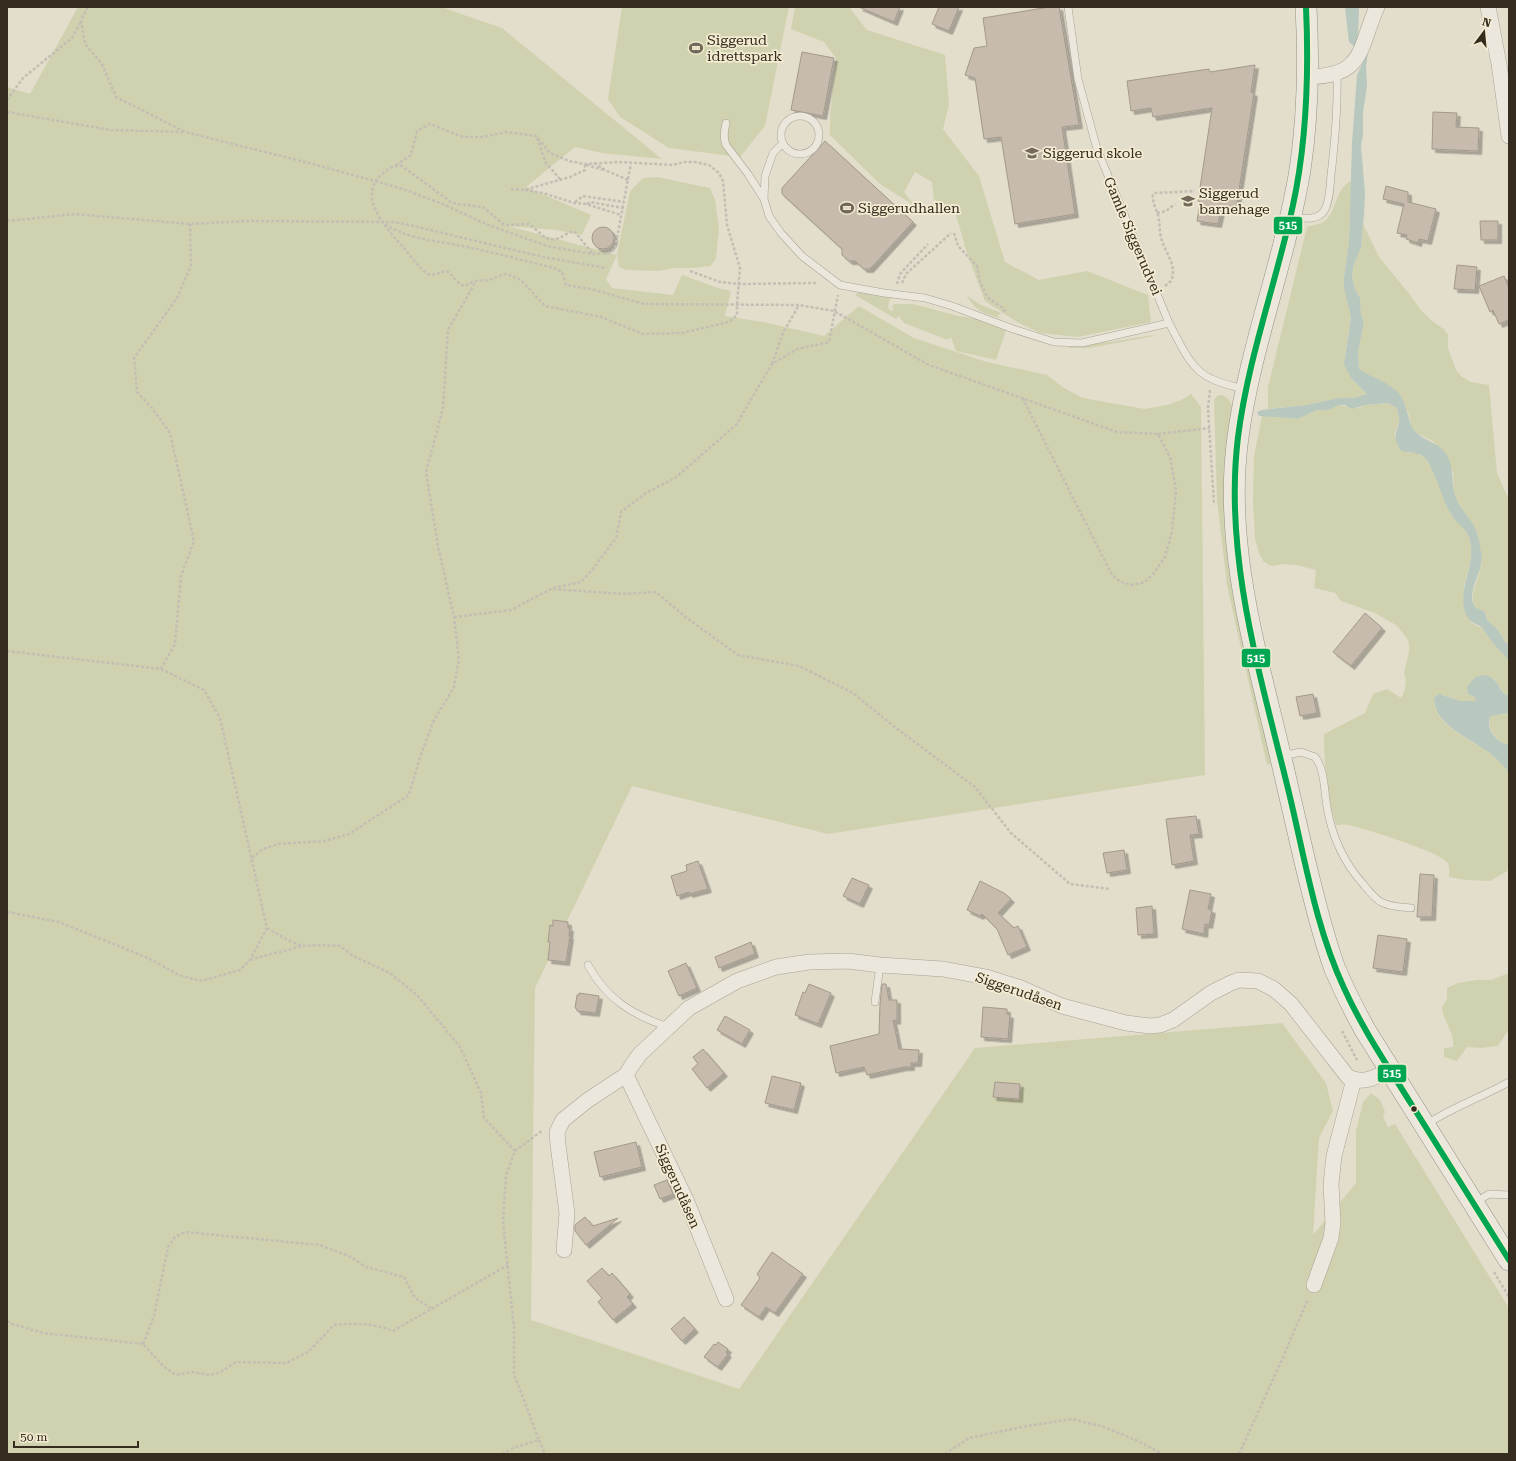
<svg xmlns="http://www.w3.org/2000/svg" width="1516" height="1461" font-family="'Roboto Serif',serif">
<style>
.green{fill:#d0d2af}
.water{fill:#b8c8be}
.building{fill:#c6bbad;stroke:#a3998b;filter:url(#shadow)}
.lines{fill:none;stroke-linecap:round;stroke-linejoin:round}
.service-casing{stroke:#a8a295;stroke-width:8}
.minor-casing{stroke:#a8a295;stroke-width:16}
.secondary-casing{stroke:#979185;stroke-width:22}
.path{stroke:#c3beb4;stroke-width:2.5;stroke-dasharray:3 2;stroke-linecap:butt}
.service{stroke:#ebe7dd;stroke-width:7}
.minor{stroke:#ebe7dd;stroke-width:15}
.secondary{stroke:#ebe7dd;stroke-width:21}
.bus-1-casing{stroke:#f3ecd2;stroke-width:9}
.bus-1{stroke:#00a651;stroke-width:6}
.bus-dot{fill:#352b1e;stroke:#f3ecd2;stroke-width:1.5}
.labels{text-anchor:middle;stroke-width:3.5;stroke-linejoin:round;paint-order:stroke}
.poi-label{font-size:14px;fill:#352b1e;stroke:#f3ecd2;text-anchor:start}
.street-label{font-size:14px;fill:#352b1e;stroke:#f3ecd2}
.line-badge{stroke:#f3ecd2;stroke-width:1.5}
.badge-label{font-size:11px;text-anchor:middle;font-weight:bold;fill:#fff}
</style>
<defs>
<filter id="shadow"><feDropShadow dx="3.5" dy="3.5" stdDeviation="0" flood-color="#0004"/></filter>
</defs>
<rect width="100%" height="100%" fill="#e3ddcc"/>
<path class="green" d="M78,7H441L502,28L662,159L602,153L575,147L526,187L591,215L582,235L556,230L508,226L617,255L630,191L643,178L657,177L710,188L715,199L719,229L716,259L710,266L693,268H674L658,271L626,270L619,267L617,255L606,279L612,288L673,295L682,275L718,288L731,291L725,316L768,323L824,336L859,306L914,338L987,362L1047,375L1064,388L1083,398L1145,409L1167,405L1181,400L1191,394L1201,407L1205,775L828,834L632,786L535,988L531,1320L739,1389L975,1048L1282,1023L1326,1083L1333,1111L1319,1138L1313,1235L1356,1183V1131L1363,1102L1371,1093L1380,1100L1385,1112L1383,1117L1388,1127L1395,1124L1509,1308V1454H7V87L30,94Z
M622,7H789L765,126L740,157L669,148L620,117L608,99Z
M795,7H849L867,30L945,55L949,105L943,129L979,176L1005,262L1039,280L1087,271L1148,295L1151,322L1078,337L1040,333L1017,322L985,301L966,250L954,208L934,200L932,182L915,172L904,192L915,206L880,184L830,135V117L836,58L824,42L791,29Z
M1351,181L1349,241L1344,278L1345,288L1351,317L1345,354L1351,378L1367,394L1354,398H1339L1306,405L1268,409V387L1307,227C1313,225 1321,224 1325,221C1338,209 1335,189 1351,181Z
M1363,224L1379,257L1407,291L1421,310L1431,320L1445,330L1448,335V348L1456,370L1462,377L1471,382L1489,385L1497,473L1509,500V645L1505,642L1498,630L1487,620V615L1485,612L1476,608L1473,603V593L1482,564L1478,535L1456,499L1454,490L1453,472L1434,442L1417,433L1412,428L1408,412L1389,385L1368,376L1359,369L1358,352L1364,322L1361,315L1360,298L1354,287L1352,275L1354,264L1361,248Z
M859,292L894,297L889,301L888,308L891,311L894,310L892,307L894,304H913L958,316L977,319L1006,330L996,360L956,351L951,337L949,339H945L904,323L898,315V317L896,319L855,295Z
M966,295L981,305L1002,313L998,315L999,318C981,312 977,312 966,295Z
M1153,335L1154,336L1089,348H1069V346L1109,342Z
M1221,395C1227,397 1231,400 1232,407L1226,458L1273,763L1267,765L1227,585L1217,501L1214,400L1217,396Z
M1388,403L1398,408L1399,421L1394,436L1408,453L1415,452L1426,459L1438,481L1446,504L1453,517L1468,532L1471,546V558L1464,586L1470,622L1483,629L1493,643L1509,660V696C1502,693 1498,685 1494,678L1468,694L1475,697L1477,701H1461L1443,695L1434,698C1433,726 1472,740 1491,754C1497,759 1503,766 1509,772V870L1490,881L1465,880L1449,877C1449,872 1450,866 1447,862C1439,852 1364,828 1348,825C1344,824 1340,825 1336,825C1327,795 1324,765 1324,734L1365,713L1373,694L1387,689L1401,698L1405,689L1406,680L1404,673L1409,652V643L1407,638L1396,625L1375,613L1341,601L1335,593L1314,588L1316,570L1296,565L1284,564L1274,566L1269,565L1263,561L1259,553L1255,539L1253,501L1254,456L1262,416L1298,419L1317,410H1328L1338,405L1358,408L1365,405Z
M1509,713V745C1497,743 1485,728 1491,716Z
M1509,973V1029L1498,1046L1481,1048L1467,1047L1457,1061L1444,1057V1048L1453,1047C1455,1033 1443,1021 1442,1007L1447,999V988L1458,983L1477,980H1491Z"/>
<path class="water" d="M1345,7H1359L1358,38L1355,47L1349,42Z
M1368,52L1366,66L1367,86L1363,112V135L1361,146L1365,193L1364,214L1361,248L1354,264L1352,275L1354,287L1360,298L1361,315L1364,322L1358,352L1359,369C1372,378 1392,383 1400,395C1408,406 1408,424 1415,431C1426,443 1442,442 1449,459C1454,472 1451,486 1456,498C1462,513 1476,522 1479,540C1480,548 1483,558 1481,565C1479,575 1469,593 1473,603C1476,613 1487,606 1487,620L1498,630L1505,642L1509,645V660C1503,654 1497,648 1492,642C1489,638 1486,633 1483,629C1476,621 1471,626 1466,614C1457,591 1473,570 1471,548C1470,529 1462,530 1453,517C1443,503 1440,485 1432,470C1430,467 1429,462 1426,459C1420,452 1410,453 1401,451C1392,435 1396,437 1399,422C1399,418 1398,413 1397,408L1388,403L1365,405L1352,409L1345,405H1339L1328,410H1317L1298,419L1259,416L1257,412L1262,410L1306,405L1339,398H1354L1367,394L1351,378L1344,364L1351,317L1344,288V278L1349,241L1352,143L1357,75Z
M1483,675C1501,677 1496,691 1509,696V713L1491,716C1484,728 1497,743 1509,745V772C1503,766 1497,759 1491,754C1472,739 1434,726 1434,698L1439,694L1461,701H1476L1475,697L1468,694L1467,687L1475,677Z"/>
<path class="building" d="M859,7H900L894,22Z
M939,7H959L949,31L932,24Z
M1049,7H1059L1079,125L1062,127L1075,214L1015,224L1001,137L984,139L975,78L965,75L974,48L987,46L983,18Z
M802,52L834,58L823,116L791,110Z
M1255,65L1251,92L1254,93L1236,209L1222,206L1218,224L1197,221L1200,203V202L1198,201L1212,108L1153,117L1151,108L1131,111L1127,81L1209,69L1210,72Z
M1433,112L1457,113L1456,127L1479,128L1478,151L1432,149Z
M825,141L913,222L870,269H864L855,261H849L842,255V249L782,194V188Z
M1386,186L1408,192V202L1436,209L1428,241L1419,239L1418,243L1406,239L1407,235L1397,233L1404,204L1383,199Z
M1480,221H1498V240H1481Z
M592 238a11 11 0 1 1 22 0a11 11 0 1 1-22 0Z
M1457,265L1477,267L1475,290L1454,289Z
M1504,276L1509,288V320L1499,324L1493,310L1490,312L1479,286Z
M1365,613L1382,628L1351,666L1333,652Z
M1313,694L1317,713L1300,716L1296,697Z
M1196,816L1199,834L1190,835L1194,861L1172,865L1166,819Z
M1124,850L1127,870L1107,873L1103,853Z
M698,861L708,889L689,894V892L677,896L671,876L687,871L686,865Z
M1420,874L1434,875L1432,917H1417Z
M852,878L869,885L860,904L843,896Z
M980,881L1004,893L1011,899L998,913L1014,928L1018,926L1027,947L1008,955L997,929L982,914L980,916L967,910Z
M1190,890L1211,894L1208,909L1212,910L1209,925L1205,924L1204,934L1182,929Z
M1152,906L1154,934L1138,935L1136,908Z
M553,920L568,922V928H570L569,936H570L566,962L548,960L550,942H548L550,925L553,926Z
M1378,935L1407,939L1403,972L1373,968Z
M751,942L755,954L719,968L715,957Z
M686,963L697,988L679,996L668,971Z
M809,984L831,993L818,1024L795,1015L803,992L805,993Z
M882,984H886L889,1000H897V1021L893,1020L899,1049L919,1050L918,1063H911V1067H904L867,1075L864,1067L836,1073L830,1046L879,1034L880,1004Z
M579,993L599,996L596,1013L577,1011V1009L575,1008L577,995H579Z
M983,1007L1007,1009V1014L1010,1015L1008,1039L981,1037Z
M725,1016L750,1030L742,1044L717,1030Z
M703,1049L724,1073L707,1088L692,1069L698,1064L693,1057Z
M772,1076L801,1083L794,1110L765,1103Z
M995,1082L1020,1084L1019,1099L993,1097Z
M636,1142L642,1167L600,1177L594,1152Z
M667,1180L673,1194L660,1199L654,1185Z
M585,1217L593,1226L618,1218L586,1245L575,1231V1225Z
M772,1252L803,1274L775,1313L766,1307L759,1317L741,1305L760,1278L757,1274Z
M602,1268L609,1276L612,1273L630,1294L627,1297L633,1304L613,1320L598,1302L602,1298L587,1281Z
M684,1317L695,1329L682,1341L671,1329Z
M718,1342L728,1349L726,1352L728,1354L718,1367L704,1357L714,1344L716,1345Z"/>
<g class="lines">
<defs>
<path id="service" d="M1068,7L1078,79L1097,149L1169,323
M781 135a19 19 0 1 1 38 0a19 19 0 1 1-38 0Z
M726,123C724,131 723,138 726,145L748,174L764,199
M783,143L773,153L765,176L764,199L769,216L781,233L802,256L840,285L884,293L925,298L952,306L1013,329L1054,342L1082,343L1169,323C1180,343 1190,370 1212,379C1222,384 1233,386 1244,389
M1292,217C1303,218 1317,221 1324,211C1330,202 1330,185 1331,175C1335,141 1338,107 1337,73
M1282,756L1301,752L1315,757C1325,770 1324,790 1327,807C1332,837 1343,862 1364,885C1369,891 1374,898 1381,902C1390,907 1401,907 1411,908
M588,965C606,999 633,1015 668,1027
M875,1002L880,965
M1427,1124C1453,1107 1482,1097 1509,1082
M1476,1202L1489,1194L1509,1195"/>
<path id="minor" d="M1488,7L1499,64L1509,136
M1307,77C1365,76 1358,50 1377,7
M626,1075L687,1202L726,1299
M564,1250L567,1213L558,1145L557,1132L563,1120L588,1100L626,1075L632,1065L640,1054L689,1008L737,981L776,967L809,962L848,961L880,965L943,969L986,977L1021,988L1062,1006L1126,1023L1150,1026L1160,1025L1173,1020L1211,993L1231,983L1239,980L1258,981L1274,989L1291,1004L1348,1077C1364,1085 1376,1077 1390,1069
M1314,1285L1331,1238L1333,1223L1331,1184L1334,1156L1354,1079"/>
<path id="secondary" d="M1306,7C1309,61 1308,116 1300,170C1285,260 1250,347 1238,437C1223,544 1256,652 1280,754C1288,790 1297,826 1305,862C1314,898 1322,934 1335,969C1344,990 1354,1010 1365,1030L1509,1260"/>
</defs>
<use href="#service" class="service-casing"/>
<use href="#minor" class="minor-casing"/>
<use href="#secondary" class="secondary-casing"/>
<path class="path" d="M88,7L81,20L85,44L102,64L116,97L185,132L313,164L403,189L445,205L488,225L547,246L593,254L609,253L615,249L631,163
M7,100L23,78L72,38L81,21
M7,112L111,130L183,132
M537,138L546,163L560,179
M594,163L605,170L628,180
M396,165L411,155L417,131L430,124L463,137H483L506,132L536,136L550,153L569,161L585,164L619,162L673,165L684,162H695L709,165L719,173L723,181L727,225L740,268L737,304V315L729,322L682,333L643,334L601,317L545,306L521,280L507,274H504L489,280L474,281L465,286C456,284 453,274 446,271L432,275L428,274C419,268 412,258 405,249C389,231 356,199 381,175C388,169 392,165 402,166L451,202L457,204L483,207L503,224L508,225L529,224C539,230 545,244 559,238C564,236 569,232 574,231L593,254
M511,189L524,190L570,177L585,170V164L593,167L605,170
M525,190L543,193L574,203L586,204L621,215
M575,202L583,196L624,202
M587,204L590,202L623,208
M1157,213L1166,211L1175,204
M7,221L75,214L190,224L247,221L392,222L405,224L543,257L606,268
M385,224C408,240 441,241 467,247C496,253 525,261 554,268L562,272L566,285L591,289L644,304L799,305L834,311L929,365L1117,432L1158,434L1170,457L1176,490L1172,531L1165,557L1154,573L1145,582L1132,585L1121,582L1112,575L1022,397
M954,233L958,246L977,266L980,282L987,297L1003,308L1006,314
M690,271L720,282L739,284L818,283
M902,283L906,274L951,233
M897,284L900,274L928,244
M1165,286L1171,281C1178,264 1164,252 1161,237C1159,230 1160,222 1158,215C1156,208 1152,202 1153,194L1155,193L1195,191
M772,364L783,333L799,305
M1210,390L1208,408L1214,505
M1158,434L1210,428
M553,588L581,582L592,570L616,538L621,512L646,493L675,478L736,425L772,364L797,349L829,342L838,295
M454,617L511,610L551,589L624,594L656,592L688,619L738,655L799,666L853,693L896,728L975,787L1011,833L1070,884L1110,889
M7,651L161,669L204,690L220,718L267,928L250,960L240,970L201,981L179,975L148,958L59,922L7,912
M161,669L175,644L181,576L194,541L170,433L152,408L137,392L134,358L177,298L191,265L190,224
M252,858L263,849L278,844L324,841L349,834L409,795L420,757L433,722L454,687L459,659L454,617L438,546L426,472L443,408L448,330L476,281
M267,928L288,940L302,946L324,945L340,946L353,956L390,973L418,996L460,1047L481,1093L484,1118L515,1151L506,1175L503,1221L514,1328V1374L539,1440
M250,960C267,954 284,952 301,946
M1342,1031L1357,1060
M515,1151L543,1130
M1494,1272L1509,1297
M7,1321L12,1324L43,1333L143,1344L164,1367L176,1375L192,1372L209,1375L219,1373L236,1362L287,1363L309,1351L334,1325C356,1323 373,1323 393,1331L508,1265
M143,1344L154,1316L168,1247L175,1237L185,1232L320,1245L351,1257L366,1267L404,1277L415,1298L431,1308
M502,1454L513,1448L539,1440L545,1454
M945,1454L969,1438L1027,1426L1072,1419L1104,1427L1138,1441L1162,1454
M1239,1454L1280,1364L1308,1299"/>
<use href="#service" class="service"/>
<use href="#minor" class="minor"/>
<use href="#secondary" class="secondary"/>
<defs>
<path id="bus-1" d="M1306,7C1309,73 1307,140 1293,205C1276,283 1248,358 1238,437C1223,559 1262,680 1290,797C1305,860 1316,928 1344,988C1362,1028 1387,1065 1410,1102C1443,1155 1476,1207 1509,1260"/>
</defs>
<use href="#bus-1" class="bus-1-casing"/>
<use href="#bus-1" class="bus-1"/>
</g>
<defs>
<symbol id="stadium-bare" viewBox="-9 -9 18 18"><path d="M0-5a6.5 5 0 1 0 0 10a6.5 5 0 1 0 0-10ZM-3.5-1.8h7v3.6h-7Z" fill="#72695b" stroke="#f3ecd2" stroke-width="2.5" paint-order="stroke"/></symbol>
<symbol id="school-bare" viewBox="-9 -9 18 18"><path d="M0-5L7-2L0 1L-7-2ZM-4 1L0 2.5L4 1V4Q0 6-4 4Z" fill="#72695b" stroke="#f3ecd2" stroke-width="2.5" paint-order="stroke"/></symbol>
</defs>
<g fill-rule="evenodd">
<use href="#stadium-bare" x="686" y="38" width="20" height="20"/>
<use href="#school-bare" x="1022" y="143" width="20" height="20"/>
<use href="#school-bare" x="1178" y="191" width="20" height="20"/>
<use href="#stadium-bare" x="837" y="198" width="20" height="20"/>
</g>
<circle class="bus-dot" cx="1414" cy="1109" r="3.5"/>
<g class="labels">
<g class="poi-label">
<text x="707" y="45">Siggerud<tspan x="707" dy="16">idrettspark</tspan></text>
<text x="1043" y="158">Siggerud skole</text>
<text x="1199" y="198">Siggerud<tspan x="1199" dy="16">barnehage</tspan></text>
<text x="858" y="213">Siggerudhallen</text>
</g>
<g class="street-label">
<text transform="translate(1133 236) rotate(67)" y="5">Gamle Siggerudvei</text>
<text transform="translate(1019 991) rotate(19)" y="5">Siggerudåsen</text>
<text transform="translate(678 1186) rotate(66)" y="5">Siggerudåsen</text>
</g>
</g>
<g class="line-badge">
<rect x="1273" y="216" width="30" height="19" rx="4" fill="#00a651"/>
<rect x="1241" y="648" width="30" height="20" rx="4" fill="#00a651"/>
<rect x="1377" y="1064" width="30" height="19" rx="4" fill="#00a651"/>
</g>
<g class="badge-label">
<text x="1288" y="229">515</text>
<text x="1256" y="662">515</text>
<text x="1392" y="1077">515</text>
</g>
<rect width="1516" height="1461" fill="none" stroke="#352b1e" stroke-width="16"/>
<g transform="translate(1484 32) rotate(16)" stroke="#f3ecd2" stroke-width="3" paint-order="stroke">
<path d="M0-3L7 15L0 10L-7 15Z" fill="#352b1e"/>
<text y="-6" font-size="11" font-weight="bold" text-anchor="middle" fill="#352b1e">N</text>
</g>
<path d="M14 1441v6h124v-6" fill="none" stroke="#352b1e" stroke-width="2"/>
<text x="20" y="1441" font-size="12" fill="#352b1e" stroke="#f3ecd2" stroke-width="3" paint-order="stroke">50 m</text>
</svg>
